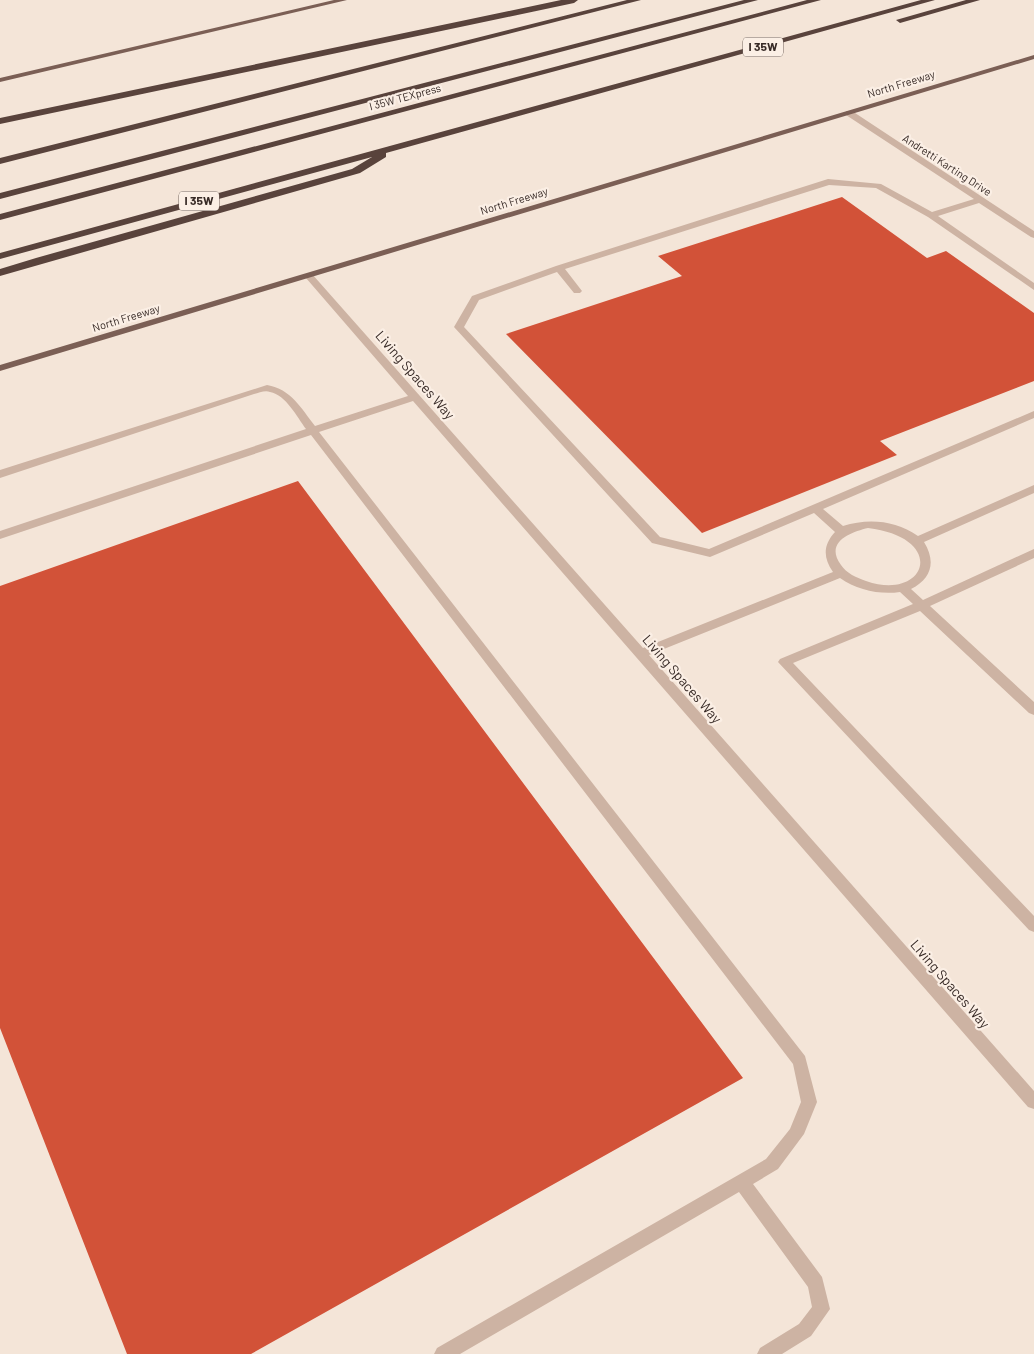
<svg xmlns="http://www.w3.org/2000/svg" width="1034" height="1354" font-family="Barlow,sans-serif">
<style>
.building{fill:#d25238}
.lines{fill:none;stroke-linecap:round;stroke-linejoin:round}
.minor{fill:#cdb3a3;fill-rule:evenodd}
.major{fill:#7b5f55;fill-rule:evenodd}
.highway{fill:#59433c;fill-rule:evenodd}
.labels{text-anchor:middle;stroke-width:4.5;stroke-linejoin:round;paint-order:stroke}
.far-street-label{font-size:11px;fill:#372a26;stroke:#fbefe5}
.shield{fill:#fbefe5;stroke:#72655f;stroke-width:1}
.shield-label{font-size:12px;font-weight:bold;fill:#372a26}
.street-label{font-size:14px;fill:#372a26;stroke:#fbefe5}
</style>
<rect width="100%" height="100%" fill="#f4e5d8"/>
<path class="building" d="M842,197L927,258L946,251L1034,313V381L880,441L897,455L702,533L506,334L682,276L658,256Z
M298,481L743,1078L251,1354H127L0,1028V586Z"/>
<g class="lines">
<path class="minor" d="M846,111H852L1034,231V238L1031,237L979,203L938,216L1034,283V290L928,217L876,188L829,185L565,269L582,291L580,293H574L557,272L479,300L464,327L660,537L709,549L1034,411V418L823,509L843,526C868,518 895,520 918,536L1034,485V493L924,542C936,561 932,579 911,589L923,600L1034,549V558L930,606L1034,702V715L1029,713L920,611L793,663L1034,916V932L1029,930L778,662L780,659L913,604L900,592C880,595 857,590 840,578L649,655L1034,1091V1109L1028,1107L413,401L319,432L805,1056L817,1102L804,1134L778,1169L753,1184L822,1277L830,1309L811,1336L782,1354H757L760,1348L799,1324L812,1307L808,1287L739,1192L460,1354H434L437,1348L766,1159L790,1129L801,1102L793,1064L311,435L0,539V531L306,429C297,417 286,395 270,392C265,390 259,393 254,394L0,478V470L267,385C291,389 301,408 315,426L408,396L306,278L304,276L309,273L312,274L643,648L833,572C823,558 823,545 835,532L814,513L710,557L652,543L454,327L472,296L556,266L828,179L881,184L932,212L974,199L846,115ZM868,528C949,538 926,602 866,581C857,578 846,573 841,565C824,542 851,532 868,528Z"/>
<path class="major" d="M334,0H347L0,82V78Z
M1034,55V59L0,371V365Z"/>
<path class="highway" d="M561,0H578L574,3L0,124V118Z
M627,0H641L0,164V158Z
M744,0H758L0,199V193Z
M807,0H821L0,220V214Z
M921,0H935L386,153V157L360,173L0,276V269L36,258L352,169L372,157L0,259V253Z
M966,0H980L900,23L896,20Z"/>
</g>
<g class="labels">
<g class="far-street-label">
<text transform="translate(901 84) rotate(-17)" y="4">North Freeway</text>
<text transform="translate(405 97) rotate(-15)" y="4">I 35W TEXpress</text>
<text transform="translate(947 165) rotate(33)" y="4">Andretti Karting Drive</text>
<text transform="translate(514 201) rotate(-17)" y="4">North Freeway</text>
<text transform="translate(126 318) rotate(-17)" y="4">North Freeway</text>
</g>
<g class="shield">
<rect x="743" y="37.5" width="40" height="19" rx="4"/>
<rect x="179" y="191.5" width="40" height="19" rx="4"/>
</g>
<g class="shield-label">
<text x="763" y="51">I 35W</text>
<text x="199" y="205">I 35W</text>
</g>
<g class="street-label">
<text transform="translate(415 375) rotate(49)" y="5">Living Spaces Way</text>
<text transform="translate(682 679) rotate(49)" y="5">Living Spaces Way</text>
<text transform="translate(950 984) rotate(49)" y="5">Living Spaces Way</text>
</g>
</g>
</svg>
